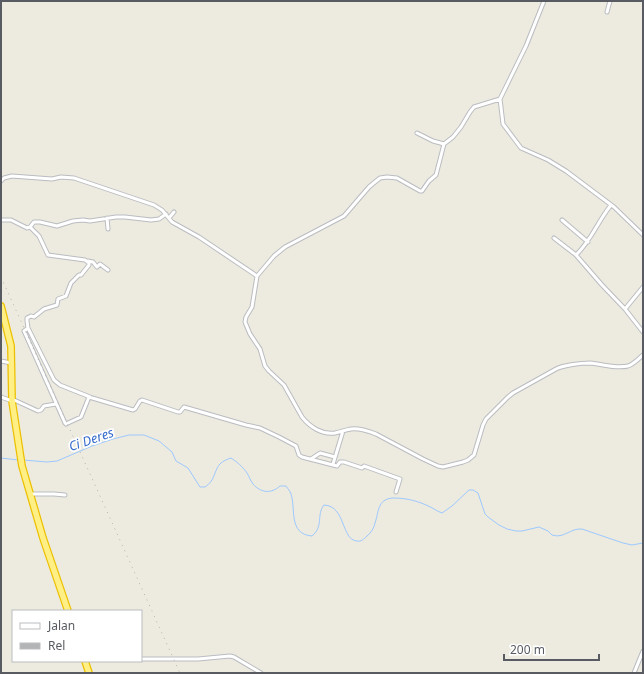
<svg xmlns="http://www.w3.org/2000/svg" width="644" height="674" font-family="'Noto Sans',sans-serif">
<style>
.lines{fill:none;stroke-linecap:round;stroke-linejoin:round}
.stream{stroke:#9dc8ff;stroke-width:1}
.street-casing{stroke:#babcc2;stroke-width:5}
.highway-casing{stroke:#ecc000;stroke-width:8}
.street{stroke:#fff;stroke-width:3}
.highway{stroke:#ffef84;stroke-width:5.5}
.rail{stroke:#b3b4b5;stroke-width:1;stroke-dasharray:1 5;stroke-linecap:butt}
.labels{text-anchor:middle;stroke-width:3.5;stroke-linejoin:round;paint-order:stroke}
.water-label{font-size:13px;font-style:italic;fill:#376cca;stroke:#fff}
</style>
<rect width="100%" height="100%" fill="#edebdf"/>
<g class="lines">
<path class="stream" d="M1,458L18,460
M23,460L47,462L57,461L92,446L113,439L129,435H144L159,441L172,452L176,461L188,468L200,487H205C208,485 210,483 212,480C218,468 216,463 231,458C237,462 242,466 247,473C249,476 250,480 253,484C261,493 271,494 280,486H286C288,489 290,491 291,494C296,509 288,534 312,536C324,526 316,515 324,505C346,506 341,540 357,541C361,542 364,539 367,536C371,533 374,528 375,523C379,512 377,499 393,498C404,498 415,500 426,505C432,507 436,511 442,513L452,506L469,490H473L478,493L485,514L488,517L499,525L507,529L516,531H522L539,527L548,531L552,535C564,539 570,528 582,529L623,543L632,545L643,543"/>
<defs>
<path id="street" d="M544,1L526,46L500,99L503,124L521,148L548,160L566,171L614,207L643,235
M607,12L610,1
M417,133L433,141L444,144L453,137L461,127L470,112L474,107L500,99
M444,144L436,175L429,181L422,191H420L397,178L387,177L380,178L375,182L369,187L344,216L285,247L274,256L257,276L252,307L246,317L245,322L250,334L260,349L265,366L269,371L284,385L302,417C310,427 322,435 335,433C340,432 345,430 351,429C359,428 368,431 376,434L423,459L438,466L443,467L463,462L468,460L474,455L483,425L486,419L508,397L513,393L556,369C564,365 581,363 590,363C603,364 615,369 628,366C634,364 638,359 643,355
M1,181L4,178L12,176L52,179L61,177L74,178L154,205L162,210L172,222L199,237L257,276
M611,205C598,221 591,241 576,255L602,285L625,309
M107,218L108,229
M169,218L174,212
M1,220H11L27,228L30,227L34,222H40L57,226L73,221L83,220L90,221L116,217H125L151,220L159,219L166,214
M562,220L588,242
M30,227L39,236L48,255L85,260L89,263V265L81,275H79L71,283L66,296L58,299L57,305L44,309L34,317L31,316L27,318V321L28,328L24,331L65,423L66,424
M554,238L576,255
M88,261L93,262L97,267L100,264L108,270
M643,287L625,309L643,332
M28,328L54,380L60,385L90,397
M1,361L11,363
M1,397L12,401
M12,399L38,411L41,410L44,406L56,404
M68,423L81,417L89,397L133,410L135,409L140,401L142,400L178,412H180L184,407L246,425L260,428L279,437L296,446L299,455L302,457L337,466L340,462H344L362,468L364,466L400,479L396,492
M311,459L320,453L335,457
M333,464L343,431
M30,494H54L65,495
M141,659H198L230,656L234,657L261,673
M634,673L643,651"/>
<path id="highway" d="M1,306L11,346L12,401L22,466L43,538L68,611
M85,661L89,673"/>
</defs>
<use href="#street" class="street-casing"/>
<use href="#highway" class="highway-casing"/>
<use href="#street" class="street"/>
<use href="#highway" class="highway"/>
<path class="rail" d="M1,277L180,673"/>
</g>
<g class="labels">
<g class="water-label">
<text transform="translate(91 439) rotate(-19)" y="5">Ci Deres</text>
</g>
</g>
<rect width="644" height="674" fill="none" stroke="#585b62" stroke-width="4"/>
<rect x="12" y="610" width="130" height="52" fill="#ffffff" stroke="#bcbdc0"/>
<rect x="20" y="623" width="20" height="6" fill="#ffffff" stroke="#bcbdc0"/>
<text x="48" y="630" font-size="12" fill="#585b62">Jalan</text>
<rect x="20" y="643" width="20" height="6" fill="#b3b4b5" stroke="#bcbdc0"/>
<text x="48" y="650" font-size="12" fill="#585b62">Rel</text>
<path d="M504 654v6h95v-6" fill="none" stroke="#585b62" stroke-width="2"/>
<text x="510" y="654" font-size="12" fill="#585b62" stroke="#ffffff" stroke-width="3" paint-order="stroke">200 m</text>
</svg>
